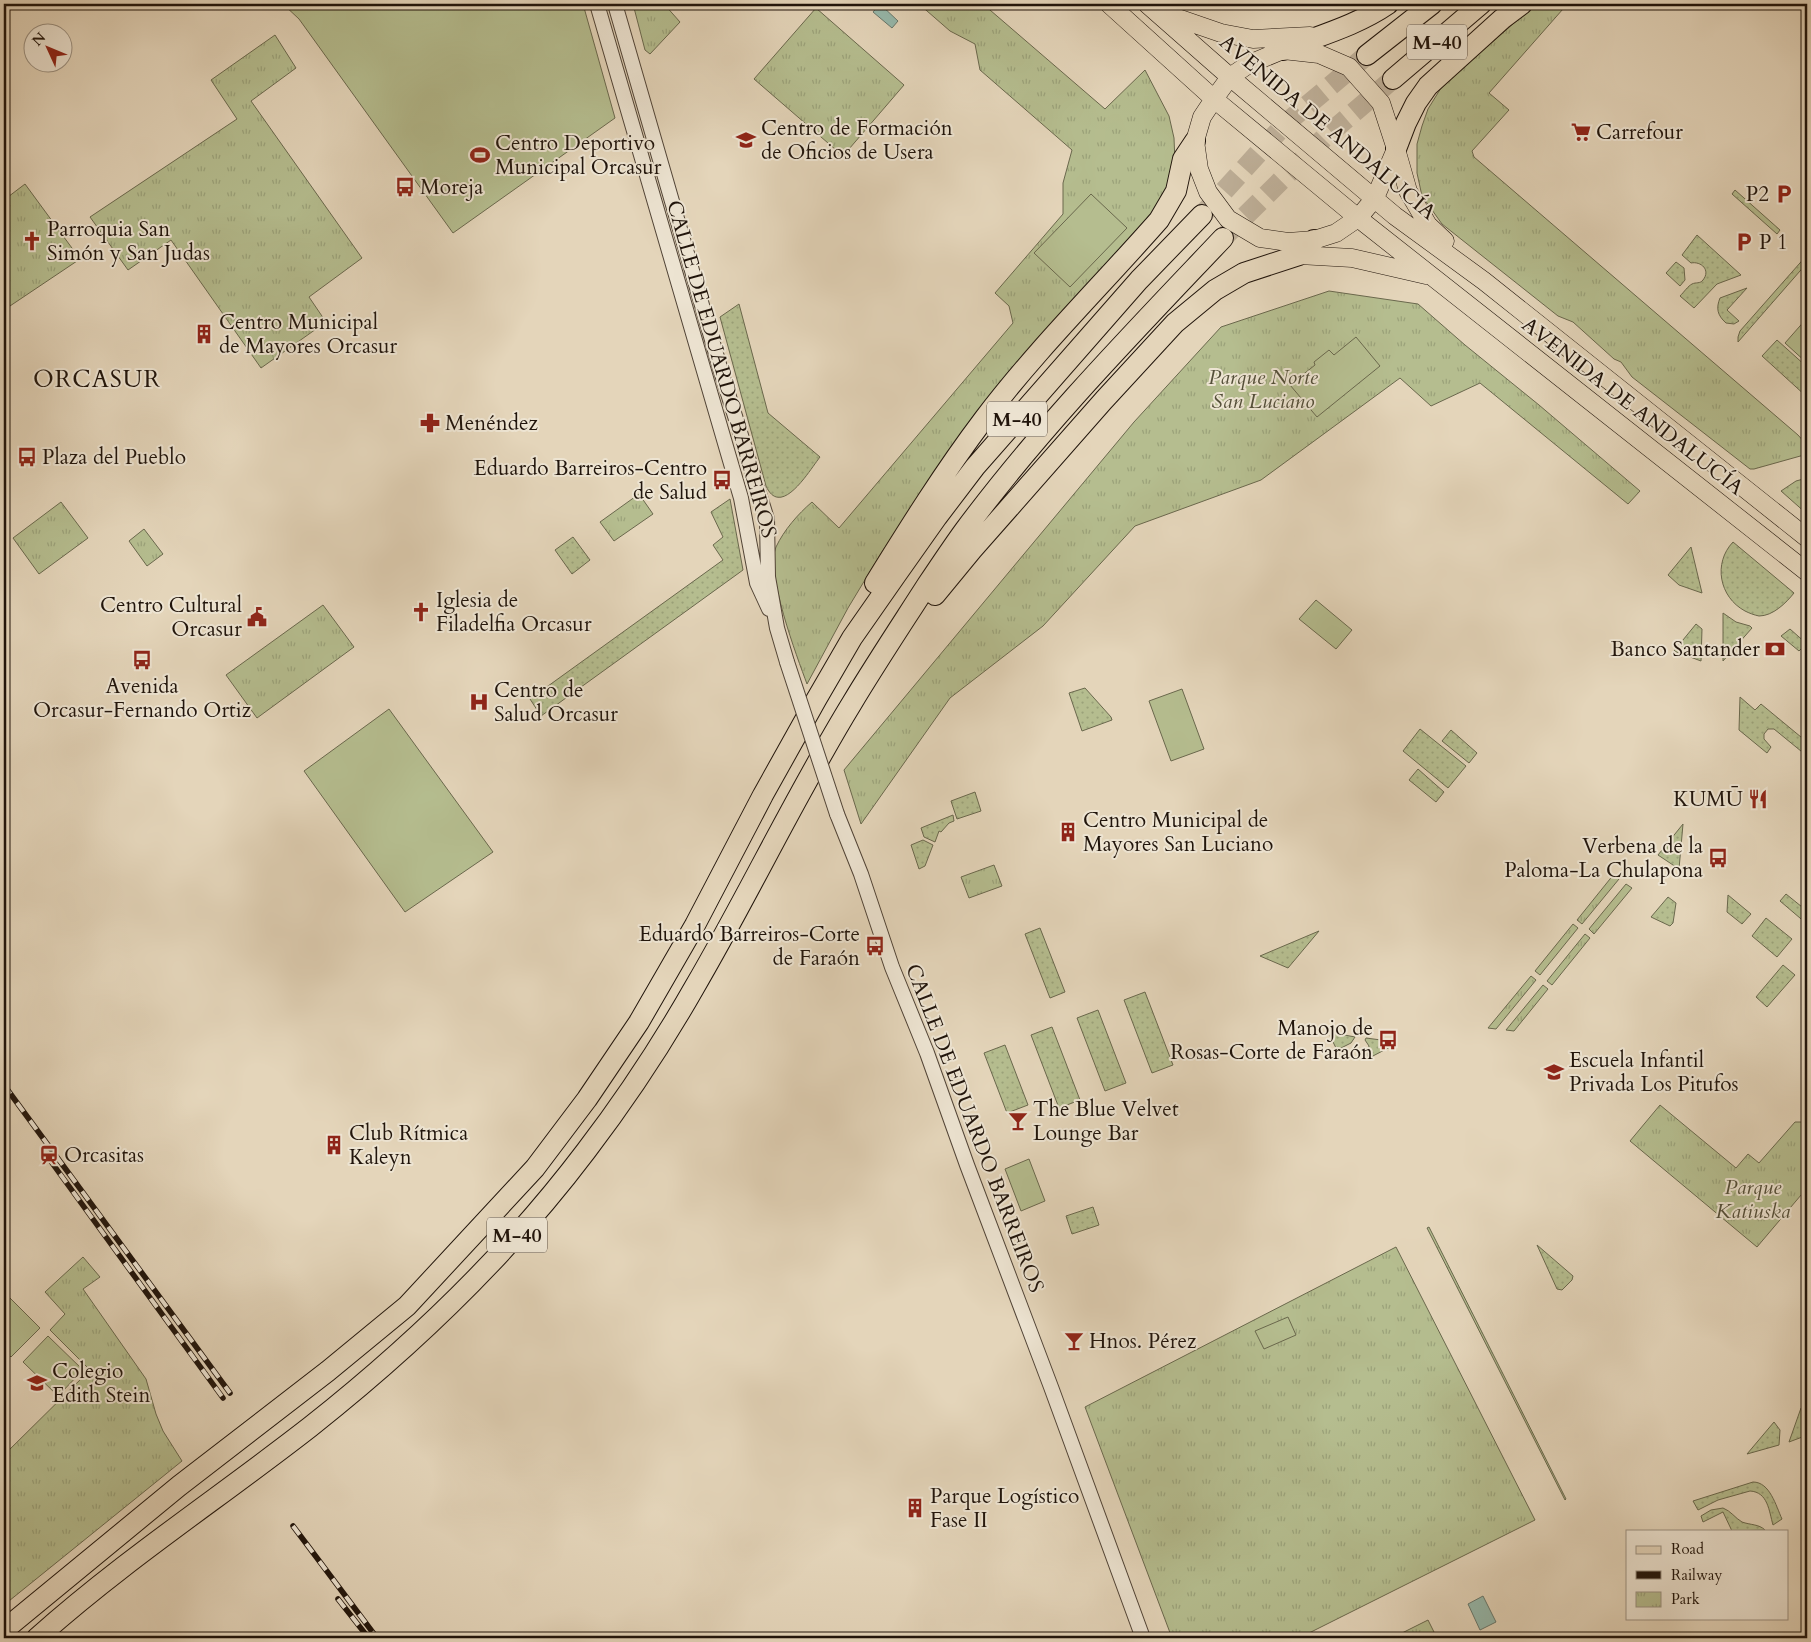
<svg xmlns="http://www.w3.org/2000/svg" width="1811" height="1642" font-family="Cardo,serif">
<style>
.grass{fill:url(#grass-dots);stroke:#6a684d}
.park{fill:url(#park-tufts);stroke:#6a684d}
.pitch{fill:#b5bd8f;stroke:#6a684d}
.water{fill:#96b9ac;stroke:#67776c}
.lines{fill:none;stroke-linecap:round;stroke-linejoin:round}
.highway-tunnel{stroke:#bdae97;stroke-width:20;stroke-dasharray:20 10;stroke-linecap:butt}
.minor-casing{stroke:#514437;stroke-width:16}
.major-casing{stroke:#20140b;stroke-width:19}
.highway-casing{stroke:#20140b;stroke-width:22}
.minor{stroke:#ede4d2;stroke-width:14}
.major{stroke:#e4d5ba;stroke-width:18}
.highway{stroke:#e4d5ba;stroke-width:20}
.rail-casing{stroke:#20140b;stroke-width:5.5}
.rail{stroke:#ede4d2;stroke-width:4;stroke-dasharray:11;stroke-linecap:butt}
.minor-bridge-casing{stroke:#514437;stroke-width:16;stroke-linecap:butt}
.minor-bridge{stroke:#ede4d2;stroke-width:14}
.labels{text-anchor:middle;stroke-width:4;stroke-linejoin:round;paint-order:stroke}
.shield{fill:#ede4d2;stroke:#5e5247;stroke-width:1}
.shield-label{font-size:20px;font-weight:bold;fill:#20140b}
.street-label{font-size:21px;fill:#20140b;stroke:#ede4d2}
.poi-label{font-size:21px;fill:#20140b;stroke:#ede4d2;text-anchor:start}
.park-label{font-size:21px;font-style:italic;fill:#544f39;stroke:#ede4d2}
.quarter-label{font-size:24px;letter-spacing:1px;fill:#20140b;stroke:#ede4d2}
</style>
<defs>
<pattern id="grass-dots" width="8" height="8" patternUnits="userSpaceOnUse" patternTransform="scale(1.25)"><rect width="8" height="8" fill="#b5bd8f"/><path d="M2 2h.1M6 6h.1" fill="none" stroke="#9ba27a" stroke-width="1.8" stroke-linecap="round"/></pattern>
<pattern id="park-tufts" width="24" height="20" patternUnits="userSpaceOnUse" patternTransform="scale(1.25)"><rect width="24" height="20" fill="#b5bd8f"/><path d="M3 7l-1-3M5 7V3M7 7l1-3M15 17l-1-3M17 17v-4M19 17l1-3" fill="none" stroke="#9ba27a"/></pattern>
</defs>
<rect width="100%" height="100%" fill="#e4d5ba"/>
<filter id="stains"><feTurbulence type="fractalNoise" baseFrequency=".004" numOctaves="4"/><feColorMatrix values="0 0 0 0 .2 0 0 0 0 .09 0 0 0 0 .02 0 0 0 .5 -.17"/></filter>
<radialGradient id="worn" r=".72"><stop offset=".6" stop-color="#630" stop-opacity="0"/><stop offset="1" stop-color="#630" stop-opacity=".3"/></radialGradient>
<path class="grass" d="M1735,190L1780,230L1777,234L1732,194Z
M1697,235L1741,275L1717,284L1694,308L1680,296C1684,292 1688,286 1692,284C1696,282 1700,284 1703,280C1711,270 1701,261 1691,263L1682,255Z
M1807,255V263L1738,342V337L1740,331Z
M1676,262L1684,268L1685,280L1680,286L1666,273Z
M1747,288L1727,310L1739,321L1734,324L1726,323C1717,315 1716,308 1720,298Z
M739,304L768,413L820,457C809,471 781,519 766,486L720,317Z
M1777,340L1807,367V397L1762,356Z
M1807,478V514L1781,491L1796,481Z
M730,499L743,570L541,716L530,699L723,560L713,545L723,537L711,512Z
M573,537L590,560L572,574L555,550Z
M1733,542L1794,593C1786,603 1773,616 1759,616C1754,615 1749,613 1745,611C1719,597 1713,563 1733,542Z
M1691,547L1702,593L1679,585L1668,575Z
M1723,613L1736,622L1750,626L1752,628L1723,661Z
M1696,624L1702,629L1701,661L1674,651Z
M1790,629L1807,644V651L1805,653L1801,649L1799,651L1781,636Z
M1085,688L1111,717L1112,720L1082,731L1069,693Z
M1740,697L1755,710L1761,704L1807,742V756L1774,729H1768L1764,734V739L1771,747L1767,753L1739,730Z
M1420,729L1466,766L1448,788L1403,751Z
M1451,730L1477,753L1469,763L1442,741Z
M1418,769L1444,792L1436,802L1409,780Z
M975,792L981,811L957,819L951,801Z
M953,815L954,821L949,823L941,832L939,831L935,842L924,837L921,828Z
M1683,824L1679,869L1658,855Z
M923,840L933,845L925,866L919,869L911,845Z
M1786,894L1807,911V924L1780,901Z
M1728,895L1751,914L1742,924L1727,912Z
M1668,897L1676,903L1673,923L1670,926L1651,917Z
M1766,918L1792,939L1777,957L1752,936Z
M1040,928L1065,992L1050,998L1025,934Z
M1319,931L1288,968L1260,956Z
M1783,965L1795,975L1767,1007L1756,997Z
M1145,992L1173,1065L1152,1073L1124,1000Z
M1098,1010L1126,1083L1105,1091L1077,1018Z
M1052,1027L1080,1100L1059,1108L1031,1035Z
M1331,1033H1334L1355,1037L1351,1043L1337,1050L1330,1036Z
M1366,1038L1396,1042V1044L1369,1058L1367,1055L1369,1046L1365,1040Z
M1005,1045L1028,1105L1007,1113L984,1053Z
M1093,1207L1099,1225L1072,1234L1066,1216Z
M1429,1227L1566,1499L1565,1500L1427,1228Z
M1537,1245L1573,1276L1572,1280L1562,1290L1557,1289Z
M1805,1404L1807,1405L1805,1436L1789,1442L1801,1408Z
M1774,1422L1780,1430L1779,1445L1747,1454Z
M1753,1482C1770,1482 1776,1506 1782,1519L1773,1525C1769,1511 1768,1492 1750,1491L1718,1500L1698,1510L1693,1501Z
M1723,1508C1731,1511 1735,1518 1742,1522C1750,1525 1759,1524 1765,1530L1732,1531L1723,1512L1703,1522L1701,1516L1711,1510Z"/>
<path class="park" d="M633,4H664L680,22L650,54L645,50Z
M919,4H983L1105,109L1145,70L1169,116L1174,138L1175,163L1166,194L1145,222L915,502L880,555L848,608L807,684C797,657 765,572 776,547C784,530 798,514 812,502L839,528L1013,323L1009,306L995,293L1063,214V183L1072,150L980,70L975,44L950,31Z
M1536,4H1570L1563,9L1489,93L1509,110L1472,151L1474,157L1798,435L1806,444L1807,452L1804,455L1754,469H1750L1632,377L1621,362L1614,359L1573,322L1558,316L1442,224L1422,196L1417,173V144L1422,126L1428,109L1441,88L1460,70Z
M816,8L904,85L843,156L754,79Z
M275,35L296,68L251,101L362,258L309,297L326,322L261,368L171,240L128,270L90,217L237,119L211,80Z
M25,184L80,259L4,310V200Z
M1329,291L1418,304L1465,345L1539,405L1640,491L1628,504L1480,383L1431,406L1400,378L1261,480L1135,526L1043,626L950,698L861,824L844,770L1134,422L1221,327Z
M639,494L653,514L614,541L600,522Z
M61,502L88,538L39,574L13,538Z
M144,529L163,554L147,566L129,541Z
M323,605L354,647L257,718L226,675Z
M994,865L1002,886L969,898L961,877Z
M1614,874L1619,879L1582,924L1577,920Z
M1626,884L1632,888L1594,934L1589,929Z
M1573,924L1578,928L1540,975L1535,971Z
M1585,934L1590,938L1552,985L1547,981Z
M1531,976L1536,980L1496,1029L1488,1028Z
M1543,985L1548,989L1514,1031L1506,1030Z
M1660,1105L1736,1168L1748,1154L1759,1163L1795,1122H1807V1188L1757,1247L1630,1141Z
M1396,1247L1535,1520L1299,1638H1172L1085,1407Z
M83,1257L100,1277L83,1289L146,1379L156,1414L163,1431L182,1461L4,1605V1455L90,1370L50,1330L65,1314L45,1292Z
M1428,1620L1437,1638H1392Z"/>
<path class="pitch" d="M283,4H583L615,118L453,233L299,19Z
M1091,194L1127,228L1070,287L1034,253Z
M1807,318V363L1785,343Z
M1356,337L1380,366L1317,417L1290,385L1315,365L1314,362L1329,350L1334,355Z
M1316,600L1352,630L1336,649L1299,619Z
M1182,689L1204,749L1171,761L1149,701Z
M389,709L493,852L405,912L304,771Z
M1029,1159L1045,1201L1021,1211L1005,1169Z
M4,1292L40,1328L11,1357L4,1350Z
M1288,1317L1296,1335L1264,1349L1255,1331Z
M48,1336L83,1370L58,1396L23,1362Z"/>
<path class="water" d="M880,4L898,21L892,28L873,12Z
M1483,1596L1496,1622L1480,1630L1468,1604Z"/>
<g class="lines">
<path class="highway-tunnel" d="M1204,213L1285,124L1367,55
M1224,237L1324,138L1393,79"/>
<defs>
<path id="minor" d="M597,4L741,498L757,583L769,609
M615,4L721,371L767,519L768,577L777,628L787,662
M837,814L861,874L892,967L927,1053L967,1165L1051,1387L1143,1638"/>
<path id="major" d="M1109,4L1214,99L1358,218L1807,572
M1147,4L1230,77L1395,216L1484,281L1807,538
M1163,13L1221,33L1253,39L1310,36
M1396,149L1375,198L1358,218L1336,233L1314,240L1288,242L1260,238L1228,219L1208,192L1199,169L1195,141L1202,117L1214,99L1230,77L1249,64L1283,50L1319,54L1349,67L1381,103L1396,149L1408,191L1428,225L1445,241
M1299,255L1352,258L1426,275"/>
<path id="highway" d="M1283,50C1318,36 1356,26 1388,4
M1367,55L1432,4
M1393,79L1481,4
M1396,149L1406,123L1416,103L1428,86L1502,19L1522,4
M875,583C909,528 944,472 984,419C1037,349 1101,286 1159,220L1176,191L1183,159L1195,141
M935,595L972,550L1104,400L1175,323L1215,290L1244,273L1299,255L1314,240
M4,1630L179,1486L328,1371L407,1306L535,1168L587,1099L639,1022L695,925L763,795L816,700L852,638L896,575L937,517L975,467L1139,280L1202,215
M37,1638C123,1561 219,1498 310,1427C410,1348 509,1253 586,1151C625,1100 662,1044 694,988C749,894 795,796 852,703C876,663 902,624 927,585C939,567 951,549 964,531C1042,426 1133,333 1223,238"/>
</defs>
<use href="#minor" class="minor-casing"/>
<use href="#major" class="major-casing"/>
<use href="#highway" class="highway-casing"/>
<use href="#minor" class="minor"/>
<use href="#major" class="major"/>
<use href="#highway" class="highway"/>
<defs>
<path id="rail" d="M4,1085L230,1393
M47,1156L223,1398
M293,1526L377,1638
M338,1599L367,1636"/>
</defs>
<use href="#rail" class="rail-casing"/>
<use href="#rail" class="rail"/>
<defs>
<path id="minor-bridge" d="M787,662L837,814"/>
</defs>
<use href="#minor-bridge" class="minor-bridge-casing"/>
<use href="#minor-bridge" class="minor-bridge"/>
</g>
<defs>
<symbol id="supermarket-bare" viewBox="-9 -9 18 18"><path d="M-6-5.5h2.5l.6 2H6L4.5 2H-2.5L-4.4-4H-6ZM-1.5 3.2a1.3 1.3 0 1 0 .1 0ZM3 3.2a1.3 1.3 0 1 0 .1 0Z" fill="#8f2418" stroke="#ede4d2" stroke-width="2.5" paint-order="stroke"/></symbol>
<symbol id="school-bare" viewBox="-9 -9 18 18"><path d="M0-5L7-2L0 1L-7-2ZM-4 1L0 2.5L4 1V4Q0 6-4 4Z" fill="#8f2418" stroke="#ede4d2" stroke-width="2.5" paint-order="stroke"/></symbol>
<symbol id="stadium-bare" viewBox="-9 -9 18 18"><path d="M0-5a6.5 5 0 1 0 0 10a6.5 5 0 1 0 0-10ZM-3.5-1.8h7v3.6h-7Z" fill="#8f2418" stroke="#ede4d2" stroke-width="2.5" paint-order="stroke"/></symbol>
<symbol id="bus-bare" viewBox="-9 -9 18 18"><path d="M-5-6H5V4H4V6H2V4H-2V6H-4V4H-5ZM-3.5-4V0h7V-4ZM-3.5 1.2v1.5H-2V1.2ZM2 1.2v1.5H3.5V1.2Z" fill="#8f2418" stroke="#ede4d2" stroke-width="2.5" paint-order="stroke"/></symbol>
<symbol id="parking-bare" viewBox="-9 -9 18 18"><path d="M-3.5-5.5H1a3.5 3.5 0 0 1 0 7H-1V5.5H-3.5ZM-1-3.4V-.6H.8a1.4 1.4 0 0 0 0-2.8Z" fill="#8f2418" stroke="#ede4d2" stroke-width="2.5" paint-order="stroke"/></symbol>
<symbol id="church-bare" viewBox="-9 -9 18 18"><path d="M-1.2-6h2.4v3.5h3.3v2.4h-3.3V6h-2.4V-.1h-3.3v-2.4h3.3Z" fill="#8f2418" stroke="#ede4d2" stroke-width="2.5" paint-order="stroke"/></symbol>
<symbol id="building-bare" viewBox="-9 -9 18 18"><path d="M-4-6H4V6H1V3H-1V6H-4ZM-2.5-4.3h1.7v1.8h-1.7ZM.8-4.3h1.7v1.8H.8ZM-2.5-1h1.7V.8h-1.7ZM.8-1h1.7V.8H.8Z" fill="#8f2418" stroke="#ede4d2" stroke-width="2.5" paint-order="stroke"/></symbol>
<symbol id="pharmacy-bare" viewBox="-9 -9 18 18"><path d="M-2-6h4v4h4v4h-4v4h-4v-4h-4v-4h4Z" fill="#8f2418" stroke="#ede4d2" stroke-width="2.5" paint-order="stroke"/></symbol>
<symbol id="civic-bare" viewBox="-9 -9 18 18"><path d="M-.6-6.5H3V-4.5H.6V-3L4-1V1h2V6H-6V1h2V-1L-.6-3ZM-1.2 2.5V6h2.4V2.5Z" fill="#8f2418" stroke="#ede4d2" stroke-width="2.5" paint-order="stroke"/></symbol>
<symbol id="bank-bare" viewBox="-9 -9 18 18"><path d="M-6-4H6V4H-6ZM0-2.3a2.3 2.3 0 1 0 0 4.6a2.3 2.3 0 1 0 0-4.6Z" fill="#8f2418" stroke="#ede4d2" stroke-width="2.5" paint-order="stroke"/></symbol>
<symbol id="hospital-bare" viewBox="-9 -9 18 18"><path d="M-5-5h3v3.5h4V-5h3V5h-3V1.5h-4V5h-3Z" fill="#8f2418" stroke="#ede4d2" stroke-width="2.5" paint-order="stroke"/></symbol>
<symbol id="restaurant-bare" viewBox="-9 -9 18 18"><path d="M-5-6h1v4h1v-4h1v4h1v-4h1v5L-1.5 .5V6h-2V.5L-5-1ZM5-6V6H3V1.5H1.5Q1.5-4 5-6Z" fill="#8f2418" stroke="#ede4d2" stroke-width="2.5" paint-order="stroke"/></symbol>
<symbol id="bar-bare" viewBox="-9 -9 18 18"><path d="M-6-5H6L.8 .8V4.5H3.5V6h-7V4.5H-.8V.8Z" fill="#8f2418" stroke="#ede4d2" stroke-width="2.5" paint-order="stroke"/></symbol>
<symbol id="station-bare" viewBox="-9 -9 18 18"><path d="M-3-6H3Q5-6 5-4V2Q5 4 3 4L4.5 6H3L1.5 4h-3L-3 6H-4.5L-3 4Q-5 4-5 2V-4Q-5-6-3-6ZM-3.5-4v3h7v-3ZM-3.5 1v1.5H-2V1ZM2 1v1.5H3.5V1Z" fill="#8f2418" stroke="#ede4d2" stroke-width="2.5" paint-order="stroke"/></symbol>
</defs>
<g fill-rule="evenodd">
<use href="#supermarket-bare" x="1567" y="118" width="28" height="28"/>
<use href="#school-bare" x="732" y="126" width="28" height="28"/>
<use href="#stadium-bare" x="466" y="141" width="28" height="28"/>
<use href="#bus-bare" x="391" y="173" width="28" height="28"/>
<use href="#parking-bare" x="1770" y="180" width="28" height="28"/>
<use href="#church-bare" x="18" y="227" width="28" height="28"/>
<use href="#parking-bare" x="1730" y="228" width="28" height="28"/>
<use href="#building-bare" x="190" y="320" width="28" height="28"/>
<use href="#pharmacy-bare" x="416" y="409" width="28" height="28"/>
<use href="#bus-bare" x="13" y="443" width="28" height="28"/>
<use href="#bus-bare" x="708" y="466" width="28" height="28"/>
<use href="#church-bare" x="407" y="598" width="28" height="28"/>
<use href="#civic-bare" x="243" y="603" width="28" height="28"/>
<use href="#bank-bare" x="1761" y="635" width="28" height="28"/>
<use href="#bus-bare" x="128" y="646" width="28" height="28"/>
<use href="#hospital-bare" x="465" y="688" width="28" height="28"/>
<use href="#restaurant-bare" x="1744" y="785" width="28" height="28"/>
<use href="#building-bare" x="1054" y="818" width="28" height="28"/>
<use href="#bus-bare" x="1704" y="844" width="28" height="28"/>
<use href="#bus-bare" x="861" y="932" width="28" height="28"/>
<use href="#bus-bare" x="1374" y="1026" width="28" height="28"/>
<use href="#school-bare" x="1540" y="1058" width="28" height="28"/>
<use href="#bar-bare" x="1004" y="1107" width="28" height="28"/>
<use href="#building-bare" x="320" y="1131" width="28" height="28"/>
<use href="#station-bare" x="35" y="1141" width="28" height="28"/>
<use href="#bar-bare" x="1060" y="1327" width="28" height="28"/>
<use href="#school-bare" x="23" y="1369" width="28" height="28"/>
<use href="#building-bare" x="901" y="1494" width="28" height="28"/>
</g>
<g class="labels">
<g class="shield">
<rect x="1407" y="24.5" width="60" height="35" rx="4"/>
<rect x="987" y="401.5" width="60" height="35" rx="4"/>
<rect x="487" y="1217.5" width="60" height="35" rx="4"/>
</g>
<g class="shield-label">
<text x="1437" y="49">M-40</text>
<text x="1017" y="426">M-40</text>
<text x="517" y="1242">M-40</text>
</g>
<g class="street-label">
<text transform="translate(1328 127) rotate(40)" y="7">AVENIDA DE ANDALUCÍA</text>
<text transform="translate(722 369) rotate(74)" y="7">CALLE DE EDUARDO BARREIROS</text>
<text transform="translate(1633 406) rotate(38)" y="7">AVENIDA DE ANDALUCÍA</text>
<text transform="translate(975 1128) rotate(69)" y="7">CALLE DE EDUARDO BARREIROS</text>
</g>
<g class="poi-label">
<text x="761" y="135">Centro de Formación<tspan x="761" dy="24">de Oficios de Usera</tspan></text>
<text x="1596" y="139">Carrefour</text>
<text x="495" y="150">Centro Deportivo<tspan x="495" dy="24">Municipal Orcasur</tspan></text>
<text x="420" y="194">Moreja</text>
<text x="1769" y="201" text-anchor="end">P2</text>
<text x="47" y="236">Parroquia San<tspan x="47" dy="24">Simón y San Judas</tspan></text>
<text x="1759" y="249">P 1</text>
<text x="219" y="329">Centro Municipal<tspan x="219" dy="24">de Mayores Orcasur</tspan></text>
<text x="445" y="430">Menéndez</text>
<text x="42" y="464">Plaza del Pueblo</text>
<text x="707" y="475" text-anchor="end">Eduardo Barreiros-Centro<tspan x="707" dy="24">de Salud</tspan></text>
<text x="436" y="607">Iglesia de<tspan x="436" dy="24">Filadelfia Orcasur</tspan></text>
<text x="242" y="612" text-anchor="end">Centro Cultural<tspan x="242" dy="24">Orcasur</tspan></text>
<text x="1760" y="656" text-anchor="end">Banco Santander</text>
<text x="142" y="693" text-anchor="middle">Avenida<tspan x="142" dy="24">Orcasur-Fernando Ortiz</tspan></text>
<text x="494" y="697">Centro de<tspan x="494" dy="24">Salud Orcasur</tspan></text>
<text x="1743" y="806" text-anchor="end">KUMŪ</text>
<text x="1083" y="827">Centro Municipal de<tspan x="1083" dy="24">Mayores San Luciano</tspan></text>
<text x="1703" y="853" text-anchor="end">Verbena de la<tspan x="1703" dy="24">Paloma-La Chulapona</tspan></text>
<text x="860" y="941" text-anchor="end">Eduardo Barreiros-Corte<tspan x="860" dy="24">de Faraón</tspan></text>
<text x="1373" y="1035" text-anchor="end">Manojo de<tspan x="1373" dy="24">Rosas-Corte de Faraón</tspan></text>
<text x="1569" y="1067">Escuela Infantil<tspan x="1569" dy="24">Privada Los Pitufos</tspan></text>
<text x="1033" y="1116">The Blue Velvet<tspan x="1033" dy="24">Lounge Bar</tspan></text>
<text x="349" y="1140">Club Rítmica<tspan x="349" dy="24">Kaleyn</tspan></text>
<text x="64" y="1162">Orcasitas</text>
<text x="1089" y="1348">Hnos. Pérez</text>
<text x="52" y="1378">Colegio<tspan x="52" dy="24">Edith Stein</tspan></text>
<text x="930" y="1503">Parque Logístico<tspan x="930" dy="24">Fase II</tspan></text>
</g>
<g class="park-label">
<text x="1263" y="384">Parque Norte<tspan x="1263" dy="24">San Luciano</tspan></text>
<text x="1753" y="1194">Parque<tspan x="1753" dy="24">Katiuska</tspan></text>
</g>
<g class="quarter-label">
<text x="97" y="387">ORCASUR</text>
</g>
</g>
<rect width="1811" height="1642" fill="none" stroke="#e4d5ba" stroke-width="20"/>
<rect x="5" y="5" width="1801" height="1632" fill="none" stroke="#20140b" stroke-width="2.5"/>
<rect x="10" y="10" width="1791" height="1622" fill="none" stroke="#20140b"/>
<rect x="1626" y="1530" width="162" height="90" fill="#ede4d2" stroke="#9b9182"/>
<rect x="1636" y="1546" width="25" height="8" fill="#e4d5ba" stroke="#9b9182"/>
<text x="1671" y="1554" font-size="15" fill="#20140b">Road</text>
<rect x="1636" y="1571" width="25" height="8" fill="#20140b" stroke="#9b9182"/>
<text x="1671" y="1580" font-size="15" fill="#20140b">Railway</text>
<rect x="1636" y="1592" width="25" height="15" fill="url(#park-tufts)" stroke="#9b9182"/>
<text x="1671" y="1604" font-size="15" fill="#20140b">Park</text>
<g transform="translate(48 48) rotate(314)"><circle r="24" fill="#ede4d2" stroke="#9b9182"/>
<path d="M0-4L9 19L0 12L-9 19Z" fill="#8f2418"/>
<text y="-8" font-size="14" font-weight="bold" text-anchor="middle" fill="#20140b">N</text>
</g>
<rect width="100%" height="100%" filter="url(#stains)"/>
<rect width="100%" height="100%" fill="url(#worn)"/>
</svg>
